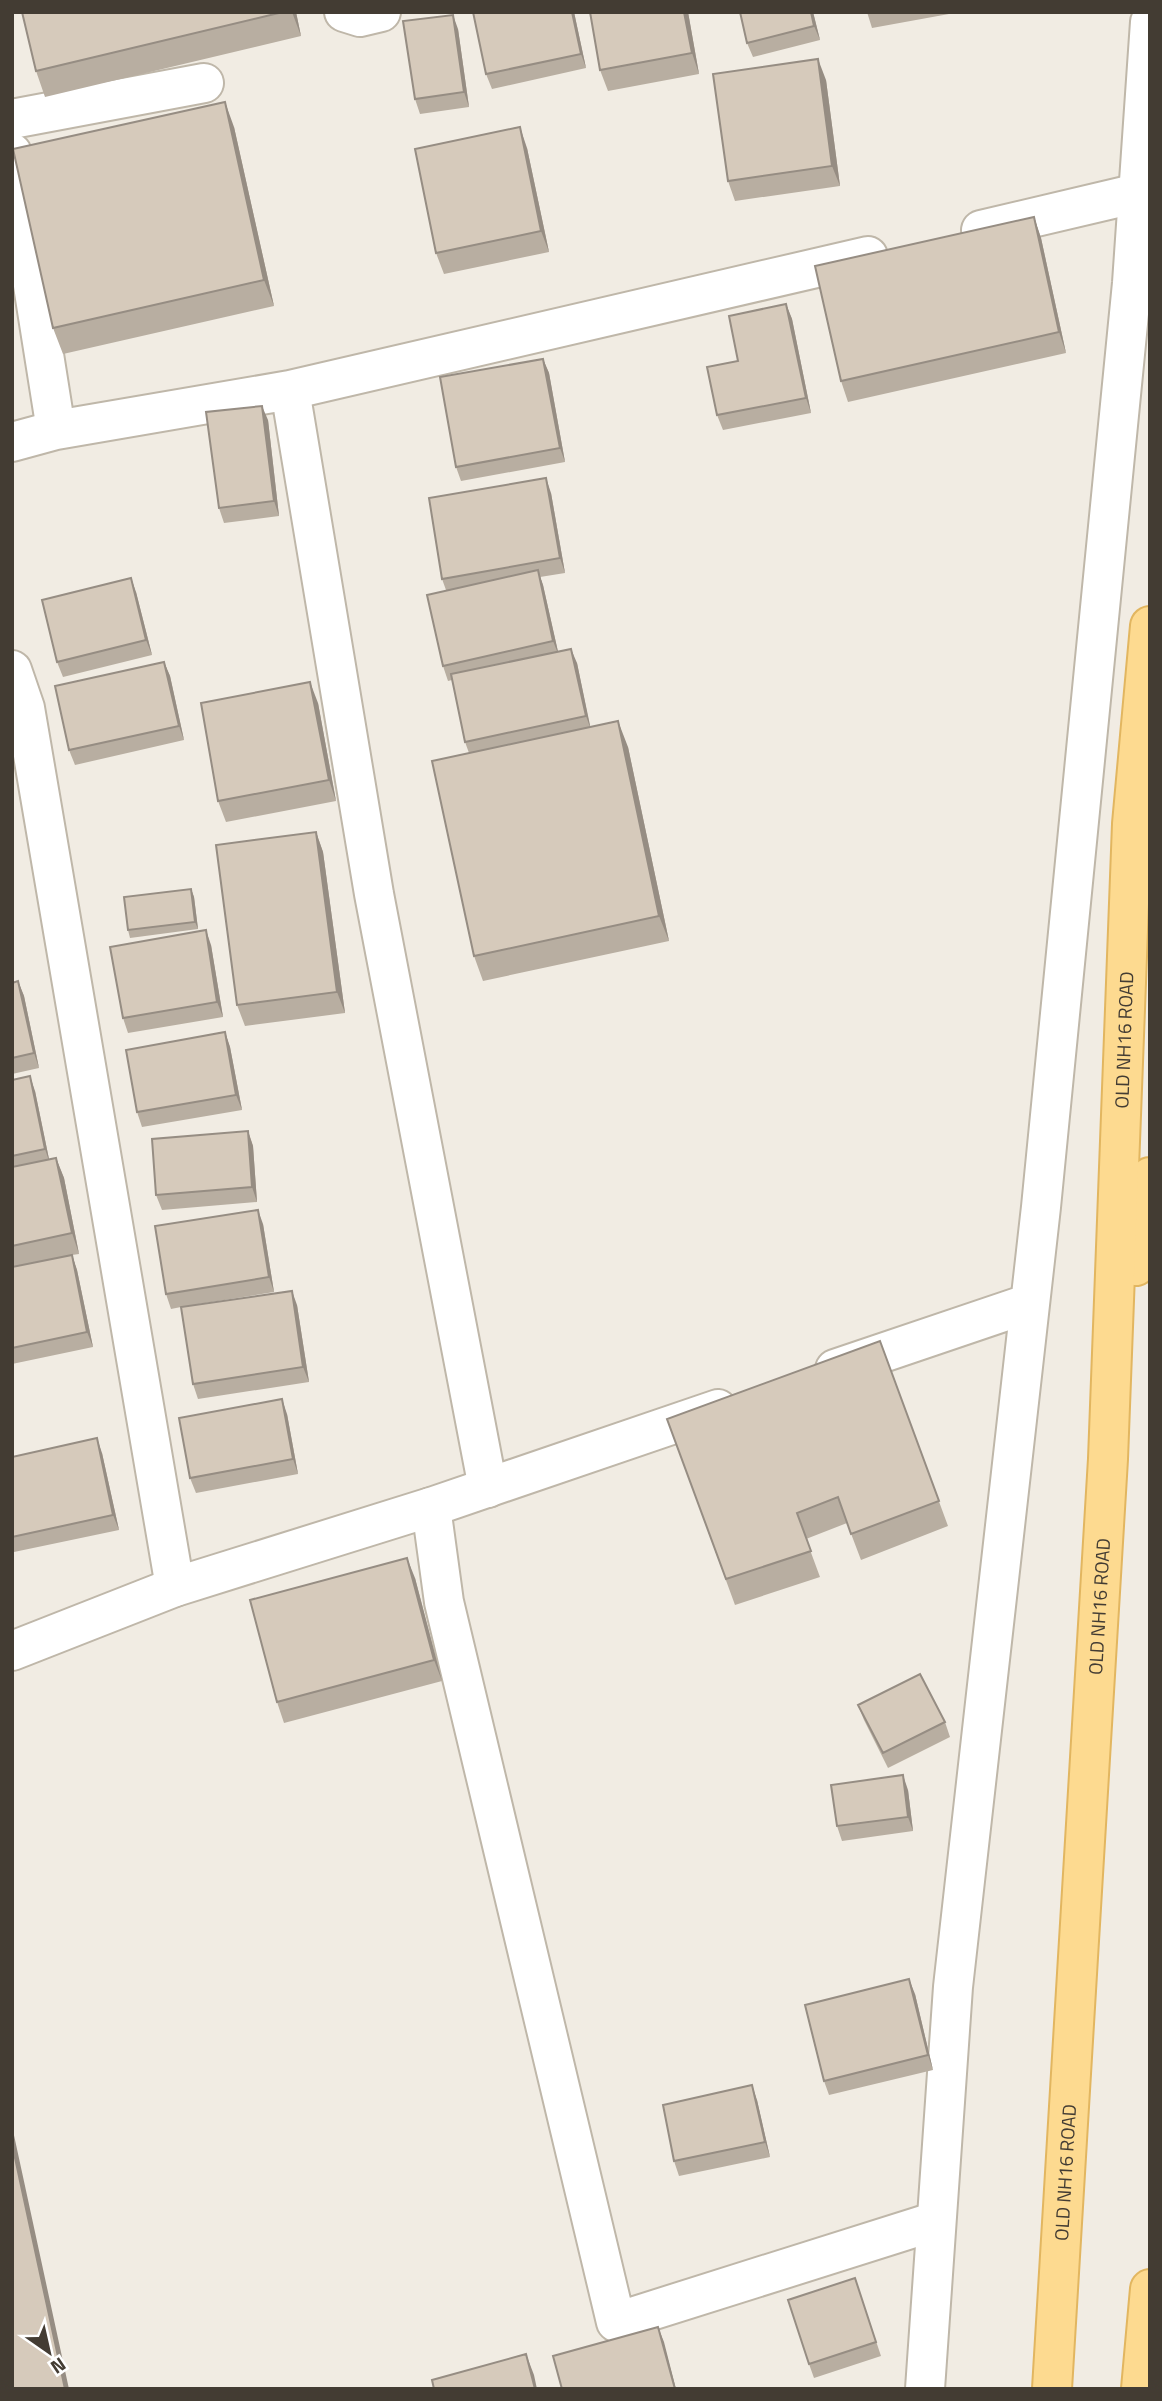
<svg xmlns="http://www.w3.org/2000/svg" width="1162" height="2401" font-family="'Titillium Web',sans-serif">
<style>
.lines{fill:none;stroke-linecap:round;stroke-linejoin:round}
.minor-casing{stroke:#bfb7a9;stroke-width:42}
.tertiary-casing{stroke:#bfb7a9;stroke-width:42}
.primary-casing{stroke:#e2b660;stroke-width:42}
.minor{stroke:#fff;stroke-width:38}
.tertiary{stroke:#fff;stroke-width:38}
.primary{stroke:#fdda90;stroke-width:38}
.wall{fill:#b8aea1}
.shaded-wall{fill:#968d83}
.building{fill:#d6cabb;stroke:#968d83;stroke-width:2}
.labels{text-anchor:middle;stroke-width:6;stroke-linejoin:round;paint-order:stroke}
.street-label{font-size:19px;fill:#433c33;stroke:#fff}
</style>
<rect width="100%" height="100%" fill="#f1ece3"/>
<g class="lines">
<defs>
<path id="minor" d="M344,12L360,17L381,12
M12,119L204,83
M12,153L56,430
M981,230L1138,193
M290,390L374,894L488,1488
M12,442L56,430L290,390L868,256
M12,670L25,708L175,1587
M431,1507L444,1602L616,2322L936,2221"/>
<path id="tertiary" d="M835,1369L1030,1303
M12,1651L175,1587L431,1507L718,1409
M925,2389L953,1987L1041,1207L1132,283L1150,22"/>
<g id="primary">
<path d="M1136,1266L1150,1177"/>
<path id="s1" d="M1052,2389L1108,1459L1132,824L1150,626"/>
<path d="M1141,2389L1150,2289"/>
</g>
</defs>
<use href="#minor" class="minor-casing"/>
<use href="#tertiary" class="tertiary-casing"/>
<use href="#primary" class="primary-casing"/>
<use href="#minor" class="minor"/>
<use href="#tertiary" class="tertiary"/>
<use href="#primary" class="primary"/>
</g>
<path class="wall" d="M22,12H296L301,36L45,97L36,71Z
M574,12L586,68L492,89L486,74Z
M590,12H688L699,74L608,91L600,70Z
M813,12L820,40L753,57L747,43Z
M867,12H960L872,28Z
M458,29L469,107L420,114L415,99Z
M826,80L840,186L735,201L728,181Z
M234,127L274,306L63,354L53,328Z
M527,148L549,252L444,274L436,253Z
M1034,217L1041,238L1066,353L848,402L841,381Z
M786,304L792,319L811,413L723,430L717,415L738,361Z
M543,359L549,373L565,462L461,481L456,467Z
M268,420L279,516L224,523L219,508Z
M551,493L565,573L540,577L543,585L558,652L577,663L590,727L628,747L669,941L483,981L474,956L469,753L465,742L452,680L448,681L443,666L446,590L442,579Z
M136,592L152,655L63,677L57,662Z
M164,662L170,676L184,740L75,765L69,750Z
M318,703L336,801L226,822L218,801Z
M316,832L323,852L345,1013L245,1026L237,1005Z
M191,889L194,897L198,929L130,938L128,930Z
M211,945L223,1017L128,1033L123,1018Z
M18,981L24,996L39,1068L12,1074V983Z
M225,1032L230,1047L242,1110L142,1127L137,1112Z
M12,1080L35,1091L49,1159L56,1158L64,1178L79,1254L72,1255L77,1270L93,1347L12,1364Z
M248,1131L253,1146L257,1202L162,1210L156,1195Z
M263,1224L274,1292L199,1304L297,1305L309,1382L198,1399L193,1384L181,1307L171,1309L166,1294Z
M880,1341L948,1526L861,1560L847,1523L806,1539L820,1577L735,1605L667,1419Z
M287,1414L298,1474L196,1493L190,1478Z
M102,1453L119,1530L14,1552L12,1549V1457Z
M415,1578L442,1681L284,1723L277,1702Z
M858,1705L945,1722L950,1737L888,1768L864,1720Z
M908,1790L913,1831L842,1841L837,1826Z
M915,1994L933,2070L829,2095L824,2081Z
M757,2100L770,2157L679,2176L674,2161Z
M860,2293L881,2356L814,2378L809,2364Z"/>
<path class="shaded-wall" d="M292,12H296L301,36Z
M572,12H574L586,68L581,54Z
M684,12H688L699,74L692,53Z
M811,12H813L820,40L814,26Z
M453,15L458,29L469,107L464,92Z
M818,59L826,80L840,186L832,166Z
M225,102L234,127L274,306L264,280Z
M520,127L527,148L549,252L541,231Z
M1034,217L1041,238L1066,353L1059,332Z
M786,304L792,319L811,413L806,398Z
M543,359L549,373L565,462L560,448Z
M262,406L268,420L279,516L274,501Z
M546,478L551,493L565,573L560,558Z
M538,570L543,585L559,656L553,641Z
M131,578L136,592L152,655L146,640Z
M571,649L577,663L591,730L586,716Z
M164,662L170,676L184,740L179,726Z
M310,682L318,703L336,801L329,780Z
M618,721L628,747L669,941L659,916Z
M316,832L323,852L345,1013L337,992Z
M191,889L194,897L198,929L195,922Z
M206,930L211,945L223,1017L217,1002Z
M18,981L24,996L39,1068L34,1053Z
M225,1032L230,1047L242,1110L236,1095Z
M30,1076L35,1091L50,1164L45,1149Z
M248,1131L253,1146L257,1202L252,1187Z
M56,1158L64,1178L79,1254L72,1233Z
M258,1210L263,1224L274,1292L269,1277Z
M72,1255L77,1270L93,1347L87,1332Z
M292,1291L297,1305L309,1382L303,1367Z
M282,1399L287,1414L298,1474L293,1459Z
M97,1438L102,1453L119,1530L113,1515Z
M407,1558L415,1578L442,1681L434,1660Z
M903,1775L908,1790L913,1831L908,1817Z
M909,1979L915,1994L933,2070L928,2055Z
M752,2085L757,2100L770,2157L765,2142Z
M12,2126L69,2389H65L12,2144Z
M658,2327L664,2342L676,2389H675Z
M526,2354L534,2375L537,2389H535Z"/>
<path class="building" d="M22,12H283L36,71Z
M473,12H572L581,54L486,74Z
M590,12H684L692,53L600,70Z
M740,12H811L814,26L747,43Z
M453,15L464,92L415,99L403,21Z
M818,59L832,166L728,181L713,74Z
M225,102L264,280L53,328L13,149Z
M520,127L541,231L436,253L415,149Z
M1034,217L1059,332L841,381L815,266Z
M786,304L806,398L717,415L707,367L738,361L729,316Z
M543,359L560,448L456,467L440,377Z
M262,406L274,501L219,508L206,412Z
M546,478L560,558L442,579L429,498Z
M538,570L553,641L443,666L427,595Z
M131,578L146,640L57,662L42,600Z
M571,649L586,716L465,742L451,674Z
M164,662L179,726L69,750L55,686Z
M310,682L329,780L218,801L201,703Z
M618,721L659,916L474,956L432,761Z
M316,832L337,992L237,1005L216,845Z
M191,889L195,922L128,930L124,897Z
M206,930L217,1002L123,1018L110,947Z
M18,981L34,1053L12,1058V983Z
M225,1032L236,1095L137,1112L126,1050Z
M30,1076L45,1149L12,1156V1080Z
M248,1131L252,1187L156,1195L152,1139Z
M56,1158L72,1233L12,1246V1167Z
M258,1210L269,1277L166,1294L155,1226Z
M72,1255L87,1332L12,1348V1267Z
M292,1291L303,1367L193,1384L181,1307Z
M880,1341L939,1501L851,1534L838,1497L797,1513L811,1551L726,1579L667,1419Z
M282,1399L293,1459L190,1478L179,1418Z
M97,1438L113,1515L12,1537V1457Z
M407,1558L434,1660L277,1702L250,1600Z
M920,1674L945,1722L883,1753L858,1705Z
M903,1775L908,1817L837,1826L831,1785Z
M909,1979L928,2055L824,2081L805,2005Z
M752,2085L765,2142L674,2161L663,2105Z
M12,2144L65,2389H12Z
M855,2278L876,2342L809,2364L788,2300Z
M658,2327L675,2389H562L553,2356Z
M526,2354L535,2389H434L432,2380Z"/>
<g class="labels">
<g class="street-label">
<text dy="7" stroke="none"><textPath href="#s1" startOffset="1351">OLD NH16 ROAD</textPath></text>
<text dy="7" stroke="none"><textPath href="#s1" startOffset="784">OLD NH16 ROAD</textPath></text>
<text dy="7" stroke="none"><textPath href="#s1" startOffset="217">OLD NH16 ROAD</textPath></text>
</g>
</g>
<rect width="1162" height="2401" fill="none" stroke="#433c33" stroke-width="28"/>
<g transform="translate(49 2352) rotate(146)" stroke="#ffffff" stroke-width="5" paint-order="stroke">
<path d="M0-5L12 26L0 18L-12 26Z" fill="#433c33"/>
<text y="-10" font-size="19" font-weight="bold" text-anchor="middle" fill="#433c33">N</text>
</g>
</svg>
